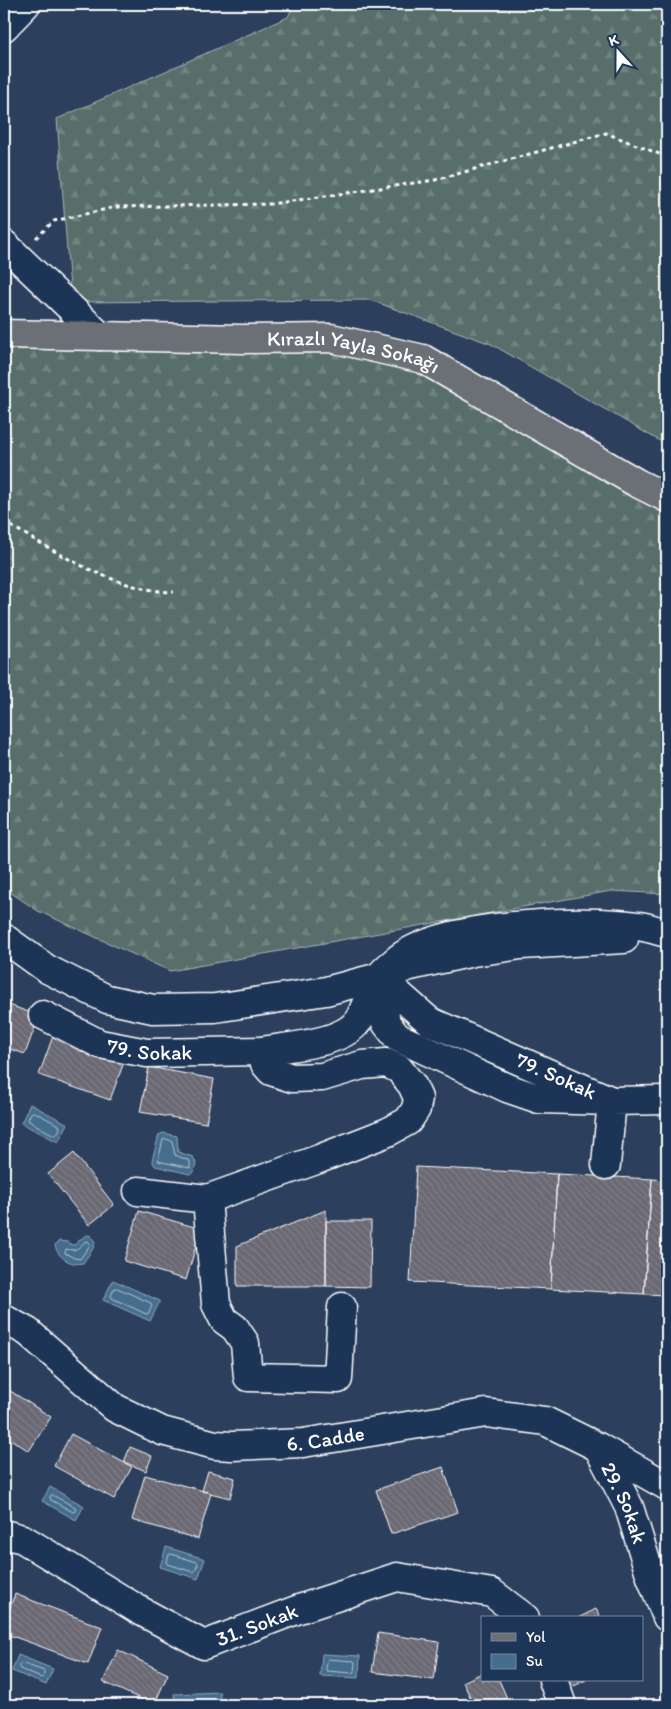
<svg xmlns="http://www.w3.org/2000/svg" width="671" height="1709" font-family="Itim,sans-serif">
<style>
.forest{fill:url(#forest-firs);stroke:#acb6b4}
.water{fill:#456d8d;stroke:#8fa7bb}
.lines{fill:none;stroke-linecap:round;stroke-linejoin:round}
.shore{stroke:#b5c5d1;stroke-width:1}
.building{fill:url(#building-back-hatch);stroke:#fff}
.minor-casing{stroke:#fff;stroke-width:31}
.major-casing{stroke:#fff;stroke-width:31}
.path{stroke:#fff;stroke-width:3;stroke-dasharray:4 4;stroke-linecap:butt}
.minor{stroke:#1d3557;stroke-width:28}
.major{stroke:#6a7074;stroke-width:28}
.labels{text-anchor:middle;stroke-width:4.5;stroke-linejoin:round;paint-order:stroke}
.street-label{font-size:21px;fill:#fff;stroke:#1d3557}
</style>
<defs>
<pattern id="forest-firs" width="22" height="20" patternUnits="userSpaceOnUse" patternTransform="scale(1.25)"><rect width="22" height="20" fill="#586e6a"/><path d="M5 1l3.5 6h-7zM16 11l3.5 6h-7z" fill="#718480"/></pattern>
<pattern id="building-back-hatch" width="6" height="6" patternUnits="userSpaceOnUse" patternTransform="scale(1.25)"><rect width="6" height="6" fill="#696873"/><path d="M-1 5l2 2M0 0l6 6M5-1l2 2" fill="none" stroke="#807f88"/></pattern>
</defs>
<rect width="100%" height="100%" fill="#2c3f5d"/>
<filter id="ink" filterUnits="userSpaceOnUse"><feTurbulence type="fractalNoise" baseFrequency=".02" numOctaves="2"/><feDisplacementMap in="SourceGraphic" scale="10" xChannelSelector="R" yChannelSelector="G"/><feConvolveMatrix kernelMatrix="1 2 1 2 8 2 1 2 1" color-interpolation-filters="sRGB"/></filter>
<g filter="url(#ink)">
<path class="forest" d="M294,4H667V445L491,344L370,300L71,302L57,119L288,17Z
M4,331L431,352L667,486V894L611,891L170,971L38,911L4,888Z"/>
<path class="water" d="M30,1104L68,1124L58,1142L21,1123Z
M163,1133L177,1136L178,1152L193,1157L196,1163L194,1172L190,1174L155,1166L152,1160L159,1135Z
M87,1235L91,1236L95,1242L94,1247L83,1263C71,1266 57,1257 55,1245L59,1241L67,1242L72,1245L77,1244L79,1240Z
M113,1280L160,1301L150,1321L103,1300Z
M50,1487L84,1506L76,1520L42,1501Z
M166,1547L205,1559L198,1579L160,1567Z
M322,1654L360,1656L359,1678L320,1676Z
M18,1655L53,1669L46,1685L12,1671Z
M220,1692V1705H175L174,1694Z"/>
<g class="lines">
<path class="shore" d="M34,1112L59,1125L60,1128L57,1134L54,1135L29,1121L28,1119L31,1113Z
M166,1139L172,1141L175,1155L190,1161V1168L158,1161L163,1140Z
M86,1241L89,1242L90,1245L80,1259L74,1258L65,1253L66,1249C77,1252 79,1247 86,1241Z
M117,1288L151,1303L152,1306L149,1313L146,1314L112,1298L111,1296L114,1289Z
M52,1495L75,1507L76,1511L73,1512L51,1500L50,1497Z
M171,1554L197,1562L198,1564L195,1571L193,1572L168,1564L167,1562L169,1555Z
M328,1659L354,1661L355,1663L354,1672L352,1673L327,1671L326,1669Z
M21,1663L44,1671V1676L41,1678L20,1669L19,1667Z"/>
</g>
<path class="building" d="M4,1003L39,1016L25,1054L4,1047Z
M53,1036L124,1062L110,1100L39,1075Z
M149,1067L214,1079L206,1123L140,1112Z
M74,1153L114,1205L89,1225L48,1174Z
M416,1167L557,1174L551,1289L410,1282Z
M557,1174L652,1179L644,1294L551,1289Z
M652,1179L667,1180V1295L644,1294Z
M326,1210V1286H237V1246Z
M139,1211L201,1229L186,1280L124,1261Z
M326,1221H371L370,1287L326,1286Z
M4,1387L51,1417L29,1451L4,1435Z
M71,1434L132,1467L114,1499L54,1466Z
M130,1447L152,1456L146,1471L124,1462Z
M443,1467L458,1512L391,1534L376,1490Z
M208,1471L235,1478L230,1498L202,1491Z
M145,1475L211,1493L198,1539L132,1520Z
M15,1594L102,1627L88,1664L4,1633V1624Z
M596,1609L601,1618H578Z
M378,1633L439,1642L434,1680L372,1672Z
M118,1650L168,1674L154,1705L103,1682Z
M482,1673V1680H499L510,1705H474L463,1682Z
M566,1680H586L570,1688Z"/>
<g class="lines">
<defs>
<g id="minor">
<path d="M4,27L26,4"/>
<path d="M4,244L100,336"/>
<path d="M4,938L47,969L107,999L153,1009L215,1008L326,991L379,977L410,966L473,952L521,945L624,939"/>
<path d="M379,977L429,1021L612,1101L539,1099L507,1088L397,1037L386,1023Z"/>
<path id="s1" d="M43,1015L100,1044L147,1053L263,1051"/>
<path d="M606,1165L612,1101L667,1100"/>
<path d="M138,1191L207,1199L319,1159L388,1132L408,1121L416,1109L418,1098L412,1085L399,1069L386,1063L362,1065L322,1077L292,1078L271,1071L265,1064L263,1051C289,1046 346,1044 360,1018C367,1005 370,988 379,977C384,970 392,964 398,959C443,923 582,918 638,926C648,927 658,931 667,933"/>
<path d="M207,1199L216,1304L224,1320L235,1328L245,1343L248,1377L338,1379L342,1307"/>
<path id="s2" d="M4,1319L28,1332L115,1408L162,1431L215,1445L232,1446L303,1443L486,1413L545,1421L598,1447L667,1486"/>
<path id="s3" d="M598,1447L629,1507L651,1577L667,1617"/>
<path id="s4" d="M4,1534L23,1539L139,1610L204,1645L299,1609L397,1577L492,1593L525,1618"/>
<path d="M553,1680L562,1705"/>
</g>
<g id="major">
<path id="s5" d="M4,334L243,339L331,338L423,359L637,483L667,498"/>
</g>
</defs>
<use href="#minor" class="minor-casing"/>
<use href="#major" class="major-casing"/>
<path class="path" d="M36,238L54,221L116,207L271,204L435,180L606,133L667,157
M4,522C57,552 112,590 174,592"/>
<use href="#minor" class="minor"/>
<use href="#major" class="major"/>
</g>
</g>
<g class="labels">
<g class="street-label">
<text dy="7" stroke="none"><textPath href="#s5" startOffset="351">Kırazlı Yayla Sokağı</textPath></text>
<text dy="7" stroke="none"><textPath href="#s1" startOffset="114">79. Sokak</textPath></text>
<text transform="translate(556 1076) rotate(24)" y="7">79. Sokak</text>
<text dy="7" stroke="none"><textPath href="#s2" startOffset="361">6. Cadde</textPath></text>
<text dy="7" stroke="none"><textPath href="#s3" startOffset="62">29. Sokak</textPath></text>
<text dy="7" stroke="none"><textPath href="#s4" startOffset="286">31. Sokak</textPath></text>
</g>
</g>
<rect width="671" height="1709" fill="none" stroke="#1d3557" stroke-width="20"/>
<rect x="10" y="10" width="651" height="1689" fill="none" stroke="#fff" stroke-width="2" filter="url(#ink)"/>
<rect x="481" y="1616" width="162" height="65" fill="#1d3557" stroke="#77869a"/>
<rect x="491" y="1633" width="25" height="8" fill="#6a7074" stroke="#77869a"/>
<text x="526" y="1642" font-size="15" fill="#ffffff">Yol</text>
<rect x="491" y="1654" width="25" height="15" fill="#456d8d" stroke="#77869a"/>
<text x="526" y="1666" font-size="15" fill="#ffffff">Su</text>
<g transform="translate(618 52) rotate(339)" stroke="#1d3557" stroke-width="4" paint-order="stroke">
<path d="M0-4L9 19L0 12L-9 19Z" fill="#ffffff"/>
<text y="-8" font-size="14" font-weight="bold" text-anchor="middle" fill="#ffffff">K</text>
</g>
</svg>
